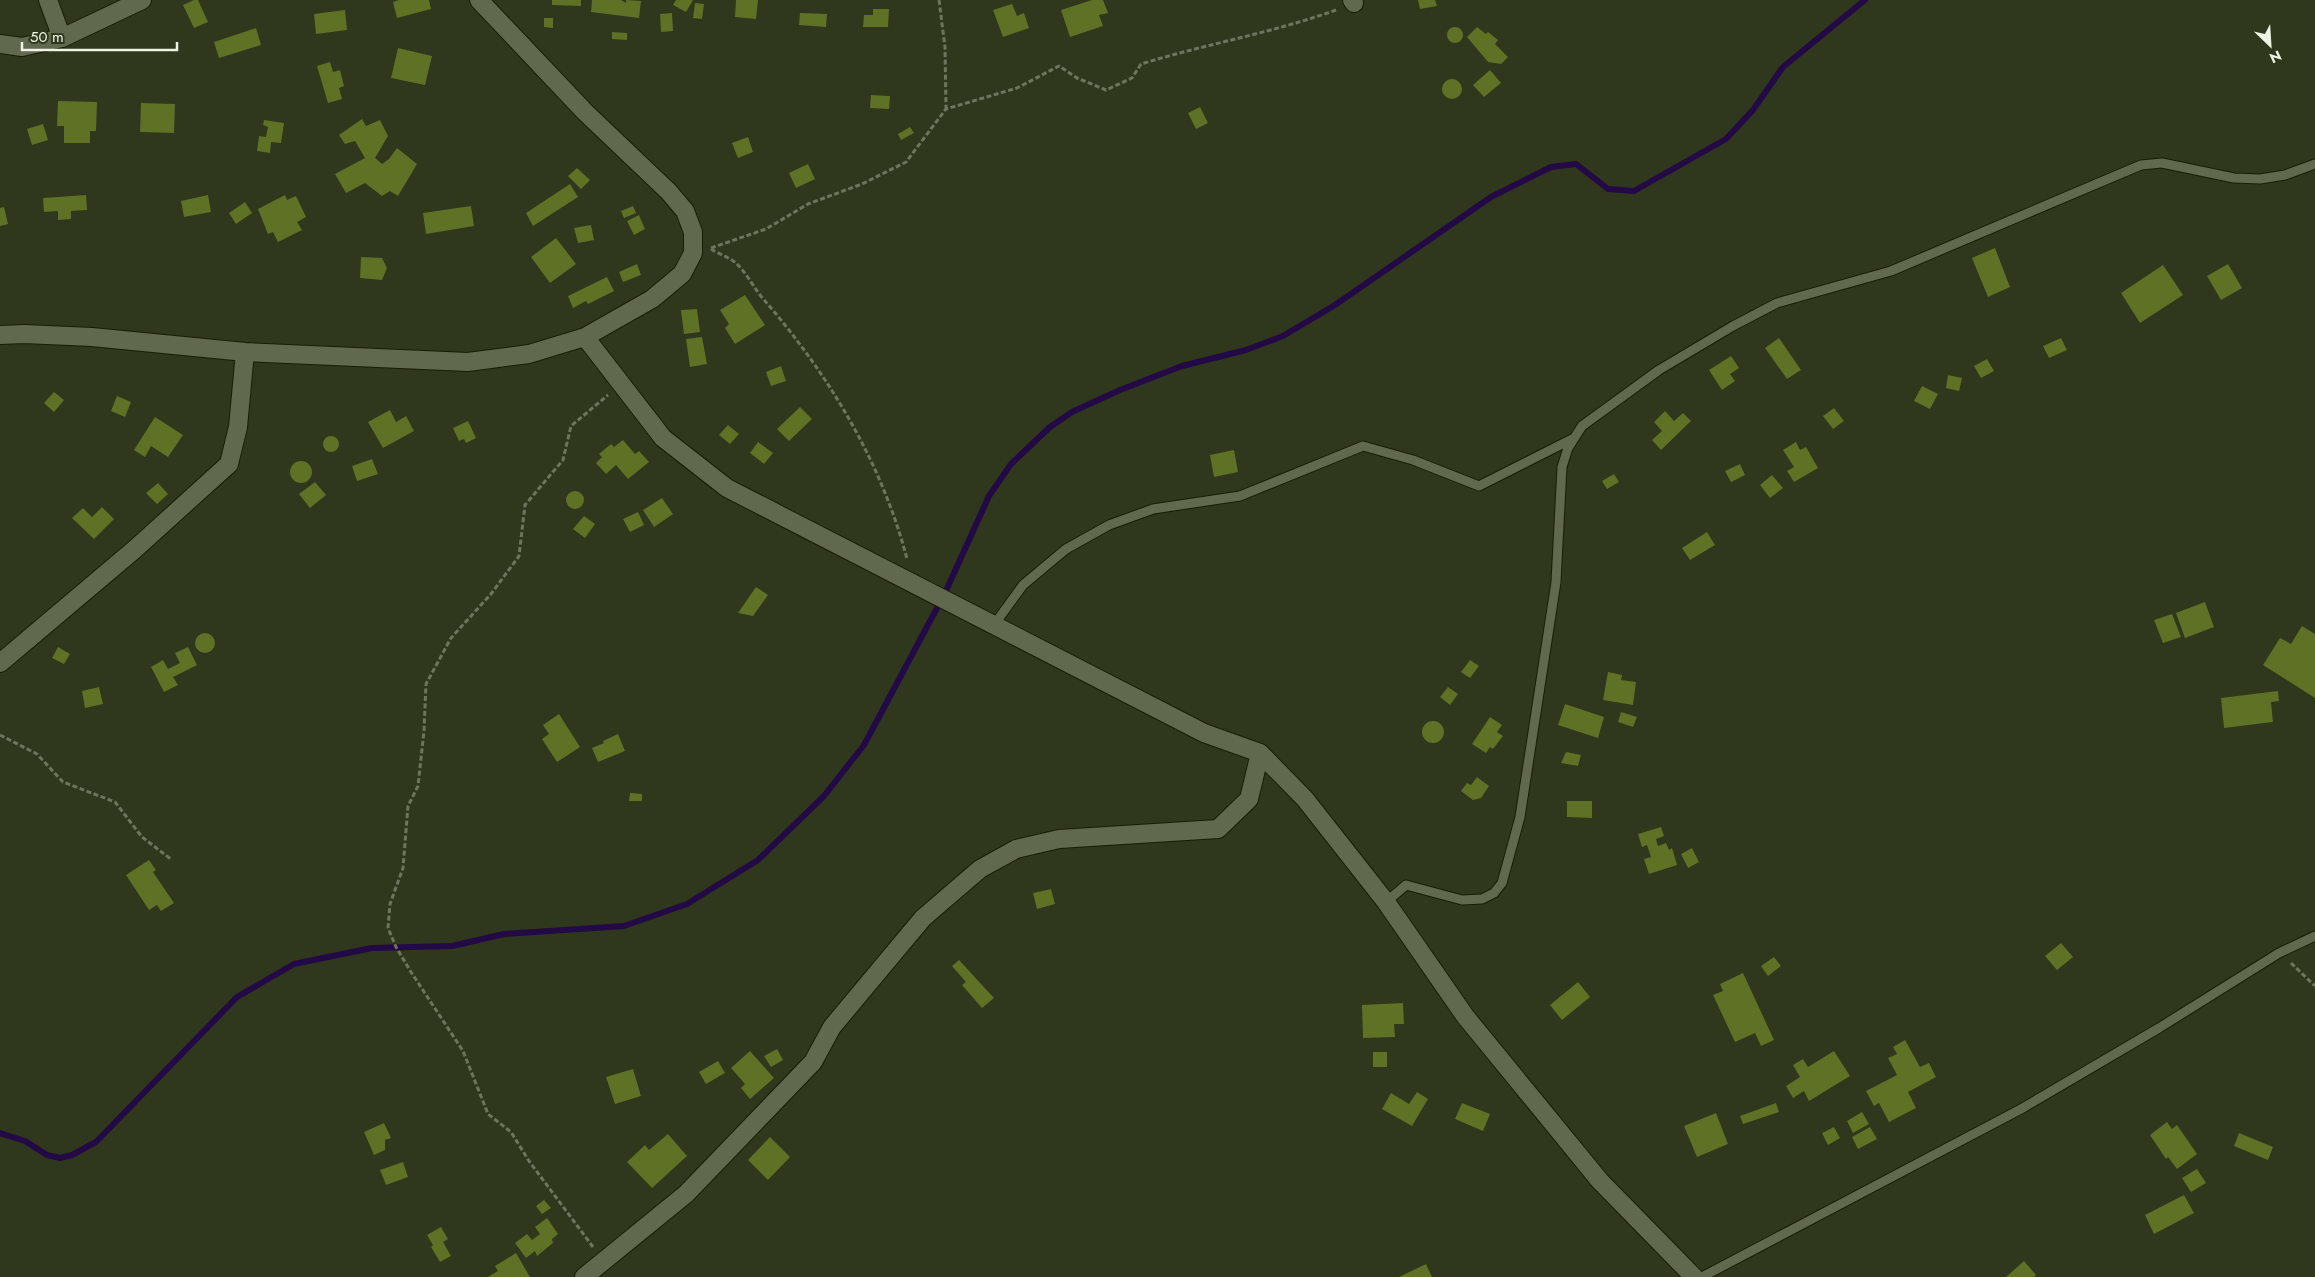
<svg xmlns="http://www.w3.org/2000/svg" width="2315" height="1277" font-family="Jost,sans-serif">
<style>
.lines{fill:none;stroke-linecap:round;stroke-linejoin:round}
.stream{stroke:#230946;stroke-width:6}
.building{fill:#5e7125}
.lane-casing{stroke:#171e06;stroke-width:11}
.street-casing{stroke:#171e06;stroke-width:20}
.path{stroke:#6d755e;stroke-width:3;stroke-dasharray:5 2.5;stroke-linecap:butt}
.lane{stroke:#60684d;stroke-width:9}
.street{stroke:#60684d;stroke-width:18}
</style>
<rect width="100%" height="100%" fill="#2f371d"/>
<g class="lines">
<path class="stream" d="M0,1133L25,1141L47,1155L60,1158L72,1155L96,1142L237,997L294,964L372,948L452,946L504,934L624,926L687,904L758,860L824,796L864,745L945,593L989,496L1011,464L1050,427L1072,412L1120,390L1182,366L1246,350L1283,336L1335,305L1491,197L1551,167L1576,164L1608,189L1634,191L1726,139L1753,110L1783,67L1865,0"/>
</g>
<path class="building" d="M194,0H198L208,22L194,28L183,5Z
M399,0H429L431,9L397,18L393,2Z
M552,0H581V6L552,5Z
M592,0H621L626,3V0L641,1L639,18L591,12Z
M676,0H693L686,12L673,5Z
M736,0H758L756,19L735,17Z
M1092,0H1103L1108,13L1099,15L1103,26L1070,37L1061,10Z
M1418,0H1435L1437,6L1420,9Z
M695,3L704,4L702,19L693,18Z
M1012,4L1017,16L1024,13L1029,28L1003,37L993,10Z
M873,9H889L888,27H863L864,15H873Z
M345,10L347,30L316,34L314,14Z
M672,13L673,31L661,32L660,14Z
M800,13L827,14L826,27L799,25Z
M544,18H553V28L544,27Z
M1477,27L1486,34L1488,32L1498,40L1495,44L1508,57L1501,64L1488,62L1467,37Z
M1447 35a8 8 0 1 1 16 0a8 8 0 1 1-16 0Z
M256,28L261,45L219,58L214,42Z
M612,32L627,33V40L612,39Z
M398,48L432,56L425,85L391,78Z
M330,62L333,72L340,70L344,86L339,88L342,99L328,103L317,66Z
M1490,70L1501,83L1484,97L1473,85Z
M1442 89a10 10 0 1 1 20 0a10 10 0 1 1-20 0Z
M871,95L890,96L889,109L870,108Z
M58,101L97,102L96,131H90V143H64V126H57Z
M141,103L175,104L174,133L140,132Z
M1200,107L1208,123L1196,129L1188,113Z
M362,119L366,126L380,120L388,136L375,158L382,164L389,159L397,148L417,164L398,196L390,191L382,196L365,183L346,193L335,174L365,158L355,141L345,144L339,135Z
M264,120L284,123L281,143L271,142L270,153L257,151L259,136L266,137L268,127L263,125Z
M43,124L48,140L32,145L27,129Z
M910,127L914,133L901,140L898,134Z
M748,137L753,152L738,158L732,143Z
M808,164L815,179L796,188L789,173Z
M577,168L590,180L581,189L568,176Z
M570,184L578,197L533,226L526,213Z
M86,195L87,210L71,211V219L58,220V211L44,212L43,198Z
M208,195L211,212L184,217L181,201Z
M285,195L287,200L296,196L306,217L297,222L302,230L278,242L273,232L268,234L258,209Z
M245,202L252,213L236,224L229,213Z
M471,206L474,226L426,234L423,213Z
M633,206L636,213L624,218L621,211Z
M4,207L8,224L0,226V208Z
M639,215L645,229L634,235L627,221Z
M591,225L594,240L578,243L574,228Z
M556,238L576,264L550,283L531,257Z
M1995,248L2010,287L1988,297L1972,258Z
M361,257L382,258L387,268L382,280L360,278Z
M637,264L641,275L623,282L619,272Z
M2228,264L2242,288L2221,300L2207,276Z
M2163,265L2183,295L2140,323L2121,293Z
M607,277L614,291L588,304L586,301L573,308L568,296Z
M745,295L765,325L735,344L725,328L729,324L720,310Z
M697,309L700,332L684,334L681,310Z
M702,337L707,364L690,367L686,339Z
M1779,338L1801,370L1787,379L1765,348Z
M2061,338L2067,350L2049,358L2043,346Z
M1731,356L1739,368L1730,374L1735,381L1722,390L1709,370Z
M1987,359L1994,371L1981,378L1974,366Z
M781,366L786,381L771,386L766,372Z
M1948,375L1962,378L1959,391L1946,388Z
M1922,386L1938,394L1930,409L1914,401Z
M54,392L64,400L54,412L44,403Z
M117,396L131,402L125,417L111,411Z
M800,407L812,419L789,441L777,429Z
M1834,408L1844,421L1833,429L1823,416Z
M390,410L396,422L406,416L414,431L383,448L368,422Z
M1665,411L1674,421L1683,413L1691,421L1661,450L1652,440L1662,431L1654,422Z
M155,417L183,435L168,457L151,446L145,457L134,450Z
M468,421L476,438L466,443L464,439L459,441L453,428Z
M728,425L739,434L730,444L719,435Z
M323 444a8 8 0 1 1 16 0a8 8 0 1 1-16 0Z
M623,440L635,454L639,451L649,462L628,479L616,465L606,474L596,463L602,457L599,454L611,444L614,447Z
M758,442L773,453L764,464L750,453Z
M1796,442L1800,450L1806,447L1818,468L1794,482L1787,471L1794,467L1783,450Z
M1234,450L1238,472L1214,477L1210,455Z
M372,459L378,474L357,481L352,466Z
M290 472a11 11 0 1 1 22 0a11 11 0 1 1-22 0Z
M1740,464L1745,475L1731,482L1725,471Z
M1614,474L1619,482L1607,489L1602,481Z
M1772,475L1783,488L1770,498L1760,485Z
M315,482L326,495L310,508L299,494Z
M158,483L168,494L157,504L146,493Z
M566 500a9 9 0 1 1 18 0a9 9 0 1 1-18 0Z
M662,498L673,514L654,527L643,510Z
M102,507L114,519L94,539L72,518L83,508L92,517Z
M638,512L644,525L630,532L623,519Z
M584,516L595,524L585,538L573,529Z
M1707,532L1715,545L1690,560L1682,548Z
M756,587L768,595L753,616L738,613Z
M2205,602L2214,627L2185,638L2176,613Z
M2172,614L2181,637L2163,643L2154,620Z
M2302,626L2315,634V698L2263,665L2280,638L2291,644Z
M195 643a10 10 0 1 1 20 0a10 10 0 1 1-20 0Z
M58,647L70,654L64,664L52,658Z
M188,647L197,665L173,677L178,685L164,692L151,667L163,660L168,669L180,663L175,653Z
M1470,660L1479,666L1470,678L1461,672Z
M1608,672L1622,675L1621,680L1636,682L1633,705L1603,700Z
M99,687L103,704L85,708L82,691Z
M1448,687L1458,694L1450,705L1440,697Z
M2278,691L2279,701L2271,702L2273,722L2224,728L2221,698Z
M1565,704L1604,717L1598,738L1558,725Z
M1621,712L1637,717L1633,727L1618,722Z
M559,714L580,747L557,762L542,739L549,734L543,725Z
M1490,717L1502,725L1497,732L1503,736L1493,749L1490,747L1486,753L1472,744Z
M1422 732a11 11 0 1 1 22 0a11 11 0 1 1-22 0Z
M618,734L625,751L598,762L592,748L604,743L603,741Z
M1566,752L1581,755L1578,766L1561,763Z
M1477,777L1489,786L1481,798L1473,800L1461,791L1467,783L1471,785Z
M630,793L642,794V801H629Z
M1567,801H1592V818L1567,817Z
M1661,827L1664,836L1656,839L1658,846L1666,843L1669,850L1672,848L1677,865L1649,874L1644,859L1651,857L1647,845L1642,847L1638,834Z
M1692,848L1699,862L1688,868L1681,854Z
M149,860L156,870L153,872L174,903L161,911L157,905L149,910L126,875Z
M1051,889L1055,904L1037,909L1033,893Z
M2061,943L2073,957L2057,970L2045,956Z
M1774,957L1781,966L1768,976L1761,966Z
M959,960L994,998L982,1008L962,985L966,982L952,966Z
M1743,973L1774,1040L1761,1046L1755,1033L1735,1042L1713,995L1723,991L1720,984Z
M1578,982L1590,997L1562,1020L1550,1005Z
M1403,1003L1404,1024H1394L1395,1037L1363,1038L1362,1005Z
M1905,1040L1920,1067L1929,1063L1936,1077L1908,1092L1916,1108L1889,1122L1879,1103L1874,1106L1866,1091L1897,1075L1888,1058L1897,1054L1893,1047Z
M777,1049L783,1060L771,1067L764,1056Z
M750,1051L774,1078L750,1099L741,1088L745,1084L731,1068Z
M1834,1051L1850,1076L1809,1101L1804,1091L1793,1098L1786,1086L1800,1077L1793,1065L1803,1059L1808,1067Z
M1373,1052H1387V1067H1373Z
M718,1061L725,1073L706,1084L699,1072Z
M633,1069L641,1096L615,1104L606,1077Z
M1417,1092L1428,1099L1412,1126L1382,1109L1391,1093L1409,1104Z
M1462,1103L1490,1114L1483,1131L1455,1119Z
M1776,1103L1779,1112L1743,1124L1740,1116Z
M1862,1112L1869,1124L1853,1133L1847,1121Z
M1716,1113L1728,1144L1697,1157L1684,1126Z
M2167,1122L2172,1129L2177,1125L2197,1154L2177,1169L2168,1157L2166,1159L2150,1135Z
M384,1123L391,1138L385,1140V1150L374,1155L364,1132Z
M1834,1127L1840,1138L1828,1145L1822,1133Z
M1870,1127L1877,1139L1858,1149L1852,1137Z
M2239,1133L2273,1147L2268,1160L2234,1146Z
M668,1134L687,1156L652,1188L627,1162L645,1145L649,1150Z
M770,1137L790,1157L768,1180L748,1160Z
M403,1162L408,1177L386,1185L380,1170Z
M2197,1169L2206,1183L2191,1192L2182,1178Z
M2184,1195L2194,1213L2154,1234L2145,1215Z
M544,1200L551,1208L542,1214L536,1206Z
M547,1218L558,1234L552,1239L553,1243L537,1256L535,1251L526,1258L515,1243L527,1234L532,1240L540,1234L535,1227Z
M441,1227L448,1239L443,1242L451,1256L440,1262L431,1247L433,1245L427,1235Z
M516,1253L530,1277H488L498,1271L495,1266Z
M2024,1261L2036,1275L2034,1277H2006Z
M1426,1264L1432,1277H1399Z"/>
<g class="lines">
<defs>
<path id="lane" d="M994,625L1023,585L1066,549L1109,525L1153,509L1240,496L1363,446L1413,460L1479,486L1574,438
M1386,902L1406,885L1462,900L1482,899L1494,893L1502,883L1520,817L1556,582L1562,467L1568,448L1582,426L1659,370L1733,326L1777,303L1891,271L2141,165L2162,163L2234,178L2260,179L2285,175L2315,164
M1702,1277L2021,1109L2159,1028L2279,953L2315,936"/>
<path id="street" d="M48,0L62,38
M1352,0L1354,3
M0,44L22,47L62,38L142,0
M0,335L24,334L92,337L245,352L468,362L529,354L585,337L652,299L682,274L693,253V232L685,211L669,192L585,112L479,0
M585,337L663,438L727,488L1204,733L1260,753L1305,799L1386,902L1465,1016L1600,1181L1694,1277
M0,663L135,549L229,464L238,427L245,352
M584,1277L686,1194L813,1062L832,1027L923,918L980,869L1016,849L1059,839L1218,829L1249,799L1260,753"/>
</defs>
<use href="#lane" class="lane-casing"/>
<use href="#street" class="street-casing"/>
<path class="path" d="M939,0L945,47L946,109
M711,248L766,229L808,204L862,184L906,162L946,109L1017,88L1059,66L1077,78L1106,90L1132,78L1141,64C1206,44 1272,33 1336,10
M711,249C719,254 731,258 737,264C748,275 755,290 765,301C829,375 882,463 907,559
M0,735L37,754L63,782L115,802L142,837L172,860
M2291,963L2315,986
M593,1247L529,1161L511,1132L488,1114L463,1051L411,972L396,947L388,928L390,904L403,868L408,806L418,786L424,731L426,684L451,638L491,594L519,556L525,505L563,460L571,426L608,395"/>
<use href="#lane" class="lane"/>
<use href="#street" class="street"/>
</g>
<g transform="translate(2270 45) rotate(155)" stroke="#2f371d" stroke-width="4" paint-order="stroke">
<path d="M0-4L9 19L0 12L-9 19Z" fill="#eef4e4"/>
<text y="-8" font-size="14" font-weight="bold" text-anchor="middle" fill="#eef4e4">N</text>
</g>
<path d="M22 42v8h155v-8" fill="none" stroke="#eef4e4" stroke-width="2.5"/>
<text x="30" y="42" font-size="15" fill="#eef4e4" stroke="#2f371d" stroke-width="4" paint-order="stroke">50 m</text>
</svg>
